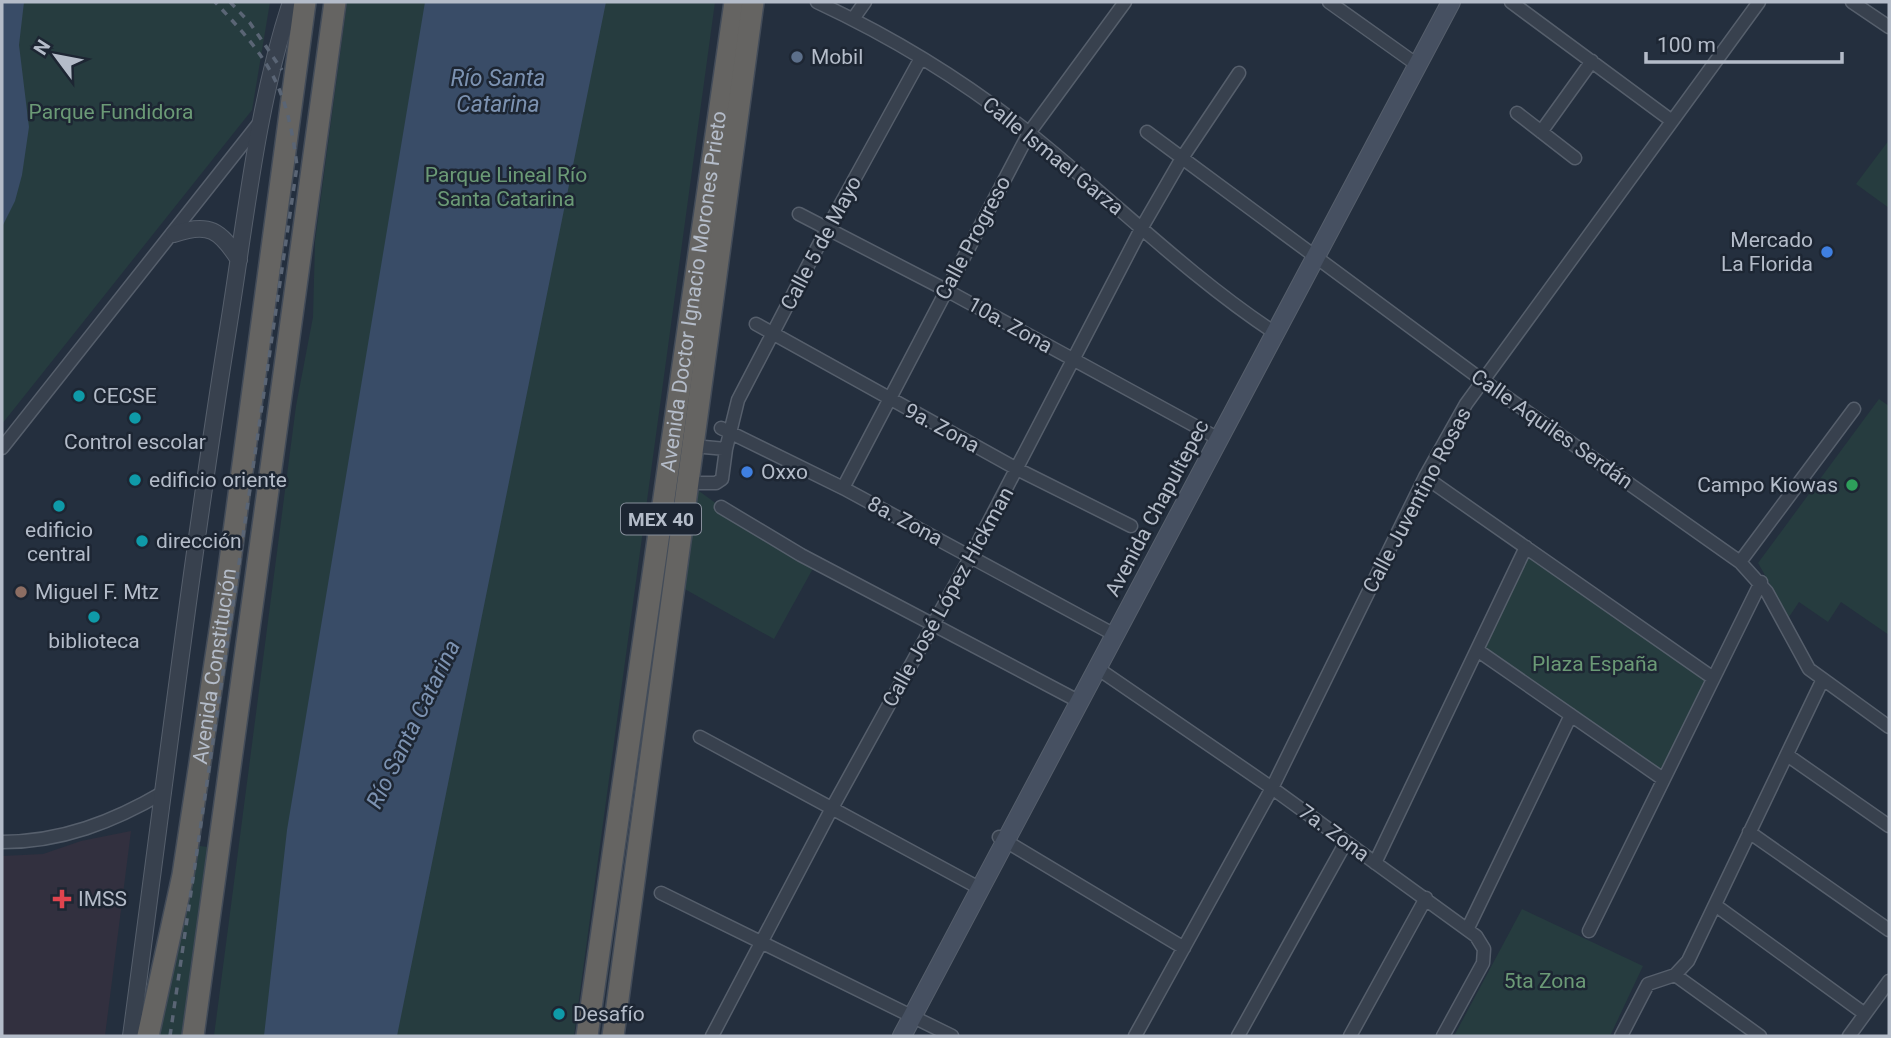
<svg xmlns="http://www.w3.org/2000/svg" width="1891" height="1038" font-family="Roboto,sans-serif">
<style>
.medical{fill:#32303f}
.green{fill:#263c3f}
.water{fill:#394c67}
.lines{fill:none;stroke-linecap:round;stroke-linejoin:round}
.minor-casing{stroke:#565f6c;stroke-width:15}
.tertiary-casing{stroke:#565f6c;stroke-width:18}
.secondary-casing{stroke:#565f6c;stroke-width:20}
.trunk-casing{stroke:#434c59;stroke-width:24}
.minor{stroke:#38414e;stroke-width:12}
.tertiary{stroke:#38414e;stroke-width:16}
.secondary{stroke:#465061;stroke-width:18}
.trunk{stroke:#656462;stroke-width:21}
.rail{stroke:#5a6575;stroke-width:3.5;stroke-dasharray:7 7;stroke-linecap:butt}
.service-dot{fill:#5c6f8a;stroke:#1d2633;stroke-width:2.5}
.shop-dot{fill:#3f7fe0;stroke:#1d2633;stroke-width:2.5}
.culture-dot{fill:#0f9aa8;stroke:#1d2633;stroke-width:2.5}
.leisure-dot{fill:#2e9e5b;stroke:#1d2633;stroke-width:2.5}
.education-dot{fill:#8d6e63;stroke:#1d2633;stroke-width:2.5}
.health-dot{fill:#e0444e;stroke:#1d2633;stroke-width:2.5}
.labels{text-anchor:middle;stroke-width:5;stroke-linejoin:round;paint-order:stroke}
.shield{fill:#1d2633;stroke:#878f9c;stroke-width:2}
.shield-label{font-size:19px;font-weight:bold;fill:#b4bcc9}
.poi-label{font-size:21px;fill:#b4bcc9;stroke:#1d2633;text-anchor:start}
.park-label{font-size:21px;fill:#6b9a76;stroke:#1d2633}
.street-label{font-size:21px;fill:#b4bcc9;stroke:#1d2633}
.water-label{font-size:23px;font-style:italic;fill:#7c92b1;stroke:#1d2633}
</style>
<rect width="100%" height="100%" fill="#242f3e"/>
<path class="medical" d="M131,831L105,1036H2V856L43,854L81,841Z"/>
<path class="green" d="M2,2H270L252,110L2,424Z
M347,2H715L574,1036H214L296,406L313,317L315,241Z
M1889,140V208L1856,184Z
M1879,399L1889,406V635L1841,602L1828,622L1799,602L1789,617L1758,563Z
M688,483L721,507L816,563L774,639L674,583Z
M1526,547L1713,678L1663,779L1477,650Z
M193,845L215,848L186,1036H159Z
M1522,909L1643,966L1610,1036H1454Z"/>
<path class="water" d="M2,2H24L19,45L29,127L22,175L15,201L2,227Z
M425,2H606L397,1036H264L287,830Z"/>
<g class="lines">
<defs>
<path id="minor" d="M817,2C892,37 964,81 1028,132C1111,198 1187,275 1275,333
M1329,2L1416,64
M1511,2L1672,121
M1852,2L1889,27
M853,19L865,2
M1517,113L1575,158
M1147,132L1482,380L1740,562L1767,592L1809,669L1889,727
M1541,132L1592,61
M799,214L946,290L1219,439
M756,324L1017,469L1131,526
M721,428L843,488L1115,635
M2,448L260,122
M726,449L738,400L827,229L921,58
M1425,477L1713,678
M688,483H716L722,479L726,449L693,446
M843,488L1029,133L1125,2
M721,507L801,555L1080,702
M1740,562L1854,409
M1477,650L1663,779
M1097,668L1272,788L1476,936L1484,949L1483,963L1443,1036
M700,737L981,889
M1787,755L1889,826
M1749,832L1889,930
M999,837L1184,948
M2,842C61,842 113,822 164,792
M1375,863L1526,547
M661,893L952,1036
M1715,905L1865,1014
M1468,928L1571,715
M1589,931L1761,582
M1675,975L1760,1036
M712,1036L832,808L971,556L1141,229L1182,158L1239,73
M1135,1036L1272,788L1425,477L1466,404L1759,2
M1238,1036L1346,842
M1350,1036L1426,898
M1621,1036L1648,984L1675,975L1688,961L1822,681
M1849,1036L1889,981"/>
<path id="tertiary" d="M174,234C209,222 220,230 239,260
M131,1036C163,799 191,560 229,323C246,217 257,105 291,2"/>
<path id="secondary" d="M902,1036L1451,2"/>
<g id="trunk">
<path id="s1" d="M148,1036L183,875L227,584L305,2"/>
<path d="M193,1036L335,2"/>
<path id="s2" d="M587,1036L735,2"/>
<path d="M613,1036L753,2"/>
</g>
</defs>
<use href="#minor" class="minor-casing"/>
<use href="#tertiary" class="tertiary-casing"/>
<use href="#secondary" class="secondary-casing"/>
<use href="#trunk" class="trunk-casing"/>
<use href="#minor" class="minor"/>
<use href="#tertiary" class="tertiary"/>
<use href="#secondary" class="secondary"/>
<use href="#trunk" class="trunk"/>
<path class="rail" d="M230,2L250,23L282,70
M170,1036L297,166C287,86 270,60 215,2"/>
</g>
<circle class="service-dot" cx="797" cy="57" r="7"/>
<g class="shop-dot">
<circle cx="1827" cy="252" r="7"/>
<circle cx="747" cy="472" r="7"/>
</g>
<g class="culture-dot">
<circle cx="79" cy="396" r="7"/>
<circle cx="135" cy="418" r="7"/>
<circle cx="135" cy="480" r="7"/>
<circle cx="59" cy="506" r="7"/>
<circle cx="142" cy="541" r="7"/>
<circle cx="94" cy="617" r="7"/>
<circle cx="559" cy="1014" r="7"/>
</g>
<circle class="leisure-dot" cx="1852" cy="485" r="7"/>
<circle class="education-dot" cx="21" cy="592" r="7"/>
<path class="health-dot" d="M58.5 888.5h7v7h7v7h-7v7h-7v-7h-7v-7h7z"/>
<g class="labels">
<rect class="shield" x="621" y="503.5" width="80" height="31" rx="5"/>
<g class="shield-label">
<text x="661" y="526">MEX 40</text>
</g>
<g class="poi-label">
<text x="811" y="64">Mobil</text>
<text x="1813" y="247" text-anchor="end">Mercado<tspan x="1813" dy="24">La Florida</tspan></text>
<text x="93" y="403">CECSE</text>
<text x="135" y="449" text-anchor="middle">Control escolar</text>
<text x="761" y="479">Oxxo</text>
<text x="149" y="487">edificio oriente</text>
<text x="1838" y="492" text-anchor="end">Campo Kiowas</text>
<text x="59" y="537" text-anchor="middle">edificio<tspan x="59" dy="24">central</tspan></text>
<text x="156" y="548">dirección</text>
<text x="35" y="599">Miguel F. Mtz</text>
<text x="94" y="648" text-anchor="middle">biblioteca</text>
<text x="78" y="906">IMSS</text>
<text x="573" y="1021">Desafío</text>
</g>
<g class="park-label">
<text x="111" y="119">Parque Fundidora</text>
<text x="506" y="182">Parque Lineal Río<tspan x="506" dy="24">Santa Catarina</tspan></text>
<text x="1595" y="671">Plaza España</text>
<text x="1545" y="988">5ta Zona</text>
</g>
<g class="street-label">
<text transform="translate(1053 156) rotate(39)" y="7">Calle Ismael Garza</text>
<text transform="translate(973 238) rotate(-62)" y="7">Calle Progreso</text>
<text transform="translate(821 243) rotate(-62)" y="7">Calle 5 de Mayo</text>
<text dy="7" stroke="none"><textPath href="#s2" startOffset="752">Avenida Doctor Ignacio Morones Prieto</textPath></text>
<text transform="translate(1010 325) rotate(29)" y="7">10a. Zona</text>
<text transform="translate(942 428) rotate(28)" y="7">9a. Zona</text>
<text transform="translate(1552 429) rotate(35)" y="7">Calle Aquiles Serdán</text>
<text transform="translate(1417 500) rotate(-62)" y="7">Calle Juventino Rosas</text>
<text transform="translate(1157 508) rotate(-62)" y="7">Avenida Chapultepec</text>
<text transform="translate(905 521) rotate(28)" y="7">8a. Zona</text>
<text transform="translate(948 597) rotate(-61)" y="7">Calle José López Hickman</text>
<text dy="7" stroke="none"><textPath href="#s1" startOffset="376">Avenida Constitución</textPath></text>
<text transform="translate(1334 833) rotate(36)" y="7">7a. Zona</text>
</g>
<g class="water-label">
<text x="498" y="86">Río Santa<tspan x="498" dy="26">Catarina</tspan></text>
<text transform="translate(413 724) rotate(-64)" y="8">Río Santa Catarina</text>
</g>
</g>
<rect width="1891" height="1038" fill="none" stroke="#b4bcc9" stroke-width="7"/>
<g transform="translate(56 56) rotate(302)" stroke="#1d2633" stroke-width="5" paint-order="stroke">
<path d="M0-5L12 26L0 18L-12 26Z" fill="#b4bcc9"/>
<text y="-10" font-size="19" font-weight="bold" text-anchor="middle" fill="#b4bcc9">N</text>
</g>
<path d="M1646 52v10h196v-10" fill="none" stroke="#b4bcc9" stroke-width="3.5"/>
<text x="1657" y="52" font-size="21" fill="#b4bcc9" stroke="#1d2633" stroke-width="5" paint-order="stroke">100 m</text>
</svg>
